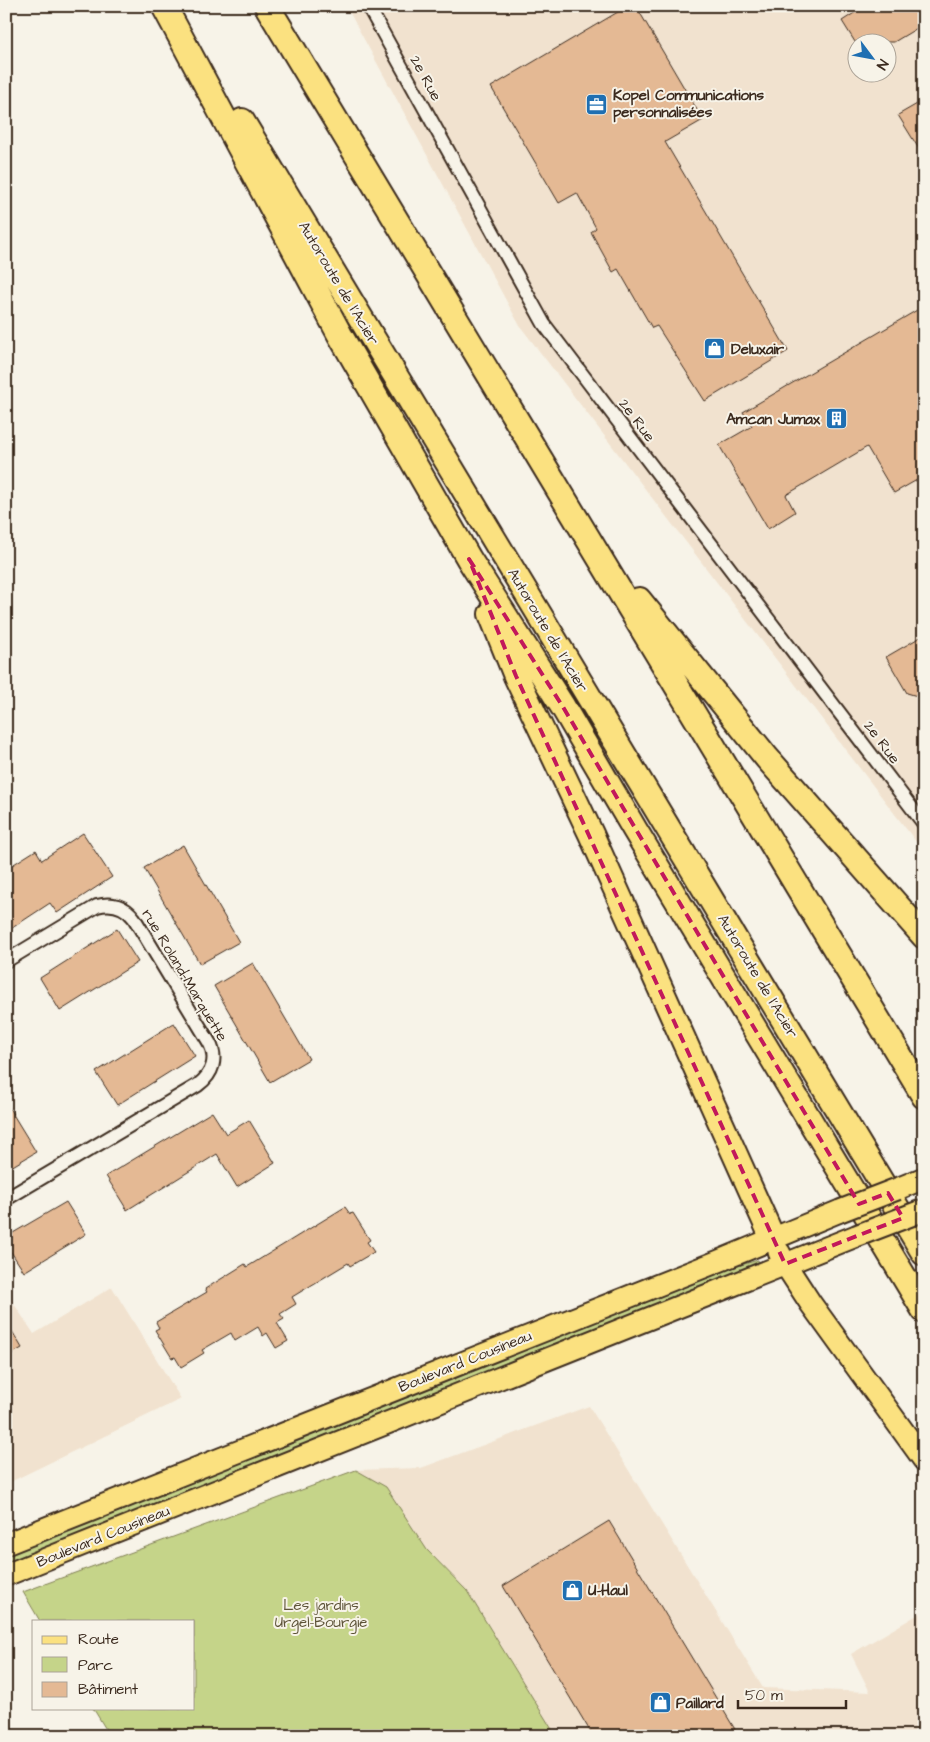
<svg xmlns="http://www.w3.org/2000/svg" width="930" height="1742" font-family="'Architects Daughter',sans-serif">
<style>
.built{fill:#f1e2cf;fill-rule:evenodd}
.green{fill:#c5d489;stroke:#807f54}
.building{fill:#e4b994;stroke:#3b2a1e}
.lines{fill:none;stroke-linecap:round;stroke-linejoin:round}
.street-casing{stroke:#3b2a1e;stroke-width:16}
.primary-casing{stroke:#3b2a1e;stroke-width:25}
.highway-casing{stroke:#3b2a1e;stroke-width:28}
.street{stroke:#f7f3e8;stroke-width:12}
.primary{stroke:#fbe180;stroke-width:21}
.highway{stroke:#fbe180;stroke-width:24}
.primary-bridge-casing{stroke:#3b2a1e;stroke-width:25;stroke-linecap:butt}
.primary-bridge{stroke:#fbe180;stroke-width:21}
.marked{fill:none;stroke:#c2185b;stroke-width:4;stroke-dasharray:10 6;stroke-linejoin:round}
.labels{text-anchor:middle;stroke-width:4;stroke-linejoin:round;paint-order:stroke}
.street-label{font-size:15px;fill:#3b2a1e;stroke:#f7f3e8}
.poi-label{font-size:15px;font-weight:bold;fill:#3b2a1e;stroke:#f7f3e8;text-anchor:start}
.park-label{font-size:15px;fill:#5e5439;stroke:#f7f3e8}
</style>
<rect width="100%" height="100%" fill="#f7f3e8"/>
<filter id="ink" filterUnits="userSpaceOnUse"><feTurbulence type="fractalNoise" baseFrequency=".02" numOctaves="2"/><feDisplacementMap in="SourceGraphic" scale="10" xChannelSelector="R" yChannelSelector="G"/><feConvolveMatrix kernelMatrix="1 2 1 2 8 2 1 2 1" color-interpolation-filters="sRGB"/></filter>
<g filter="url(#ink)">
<path class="built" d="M346,6H924V852L520,326ZM858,42H888V72H858Z
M112,1287L181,1399L6,1484V1292L34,1334Z
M589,1406L763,1688L870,1692L851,1654L924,1611V1736H556L467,1591L427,1550L386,1487L356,1470L421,1468Z"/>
<path class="green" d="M758,1260L759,1264L6,1565V1555L717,1272Z
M356,1470L386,1487L427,1550L467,1591L556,1736H110L93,1708H194V1621H40L23,1592Z"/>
<path class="building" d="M628,6H636L703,120L665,142L788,351L705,401L657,326L652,328L618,269L613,272L591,232L596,228L577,193L559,203L491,87Z
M865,6H924V24L894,42H855L842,21Z
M924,100V157L898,115Z
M924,306V476L894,493L867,447L786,495L795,512L768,529L719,445L752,426L743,412Z
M924,635V698L907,693L886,657Z
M83,833L112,877L57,913L50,903L6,932V869L36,850L42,860Z
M183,845L239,942L200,964L144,868Z
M117,929L138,962L60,1011L40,978Z
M253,963L309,1059L270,1082L214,986Z
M174,1023L195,1056L117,1105L96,1072Z
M6,1103L36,1152L6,1170Z
M212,1112L226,1134L249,1120L275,1163L237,1187L217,1154L127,1210L106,1176Z
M66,1202L86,1234L24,1272L6,1244V1237Z
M345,1207L350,1214L353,1213L370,1240L367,1242L374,1252L350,1266L348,1263L292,1297L296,1304L280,1314L284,1319L277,1323L288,1341L276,1348L267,1333L263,1336L258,1327L235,1341L231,1333L202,1350L204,1353L181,1367L175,1357L172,1358L155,1330L159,1328L156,1322L207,1292L205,1289L245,1264L247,1267Z
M6,1321L22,1348L6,1357Z
M609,1521L739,1736H593L503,1586Z"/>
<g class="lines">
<defs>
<path id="street" d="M368,6L544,324L924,824
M6,961L97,906C112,902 125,906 134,918L209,1042C218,1058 213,1074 198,1085L6,1199"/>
<path id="primary" d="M897,1189L924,1178
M779,1252L785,1264L811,1304L924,1460
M6,1544L719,1261L840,1211
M6,1575L856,1236"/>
<path id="highway" d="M164,6L340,335L469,559L563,707L635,830L924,1310
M267,6L924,1096
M242,121L924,1253
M639,600L767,758L924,936
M491,614L516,676L591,834L773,1239"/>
</defs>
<use href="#street" class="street-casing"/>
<use href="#primary" class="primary-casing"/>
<use href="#highway" class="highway-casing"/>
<use href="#street" class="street"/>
<use href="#primary" class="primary"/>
<use href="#highway" class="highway"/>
<defs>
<path id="primary-bridge" d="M840,1211L897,1189
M856,1236L924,1210"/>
</defs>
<use href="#primary-bridge" class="primary-bridge-casing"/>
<use href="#primary-bridge" class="primary-bridge"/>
</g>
</g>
<path class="marked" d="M469,559L563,707L859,1204L888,1193L903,1218L785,1264L516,676Z"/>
<defs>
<symbol id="office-square" viewBox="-11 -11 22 22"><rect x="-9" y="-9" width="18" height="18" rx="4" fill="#1f6fb2" stroke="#f7f3e8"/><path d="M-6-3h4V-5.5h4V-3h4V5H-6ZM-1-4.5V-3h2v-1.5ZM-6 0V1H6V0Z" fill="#fff"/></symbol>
<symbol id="shop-square" viewBox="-11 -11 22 22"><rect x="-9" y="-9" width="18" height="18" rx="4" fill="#1f6fb2" stroke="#f7f3e8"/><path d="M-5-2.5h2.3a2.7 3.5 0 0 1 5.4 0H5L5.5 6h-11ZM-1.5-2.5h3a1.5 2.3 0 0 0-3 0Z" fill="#fff"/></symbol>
<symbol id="building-square" viewBox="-11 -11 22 22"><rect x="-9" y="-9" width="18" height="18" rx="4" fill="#1f6fb2" stroke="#f7f3e8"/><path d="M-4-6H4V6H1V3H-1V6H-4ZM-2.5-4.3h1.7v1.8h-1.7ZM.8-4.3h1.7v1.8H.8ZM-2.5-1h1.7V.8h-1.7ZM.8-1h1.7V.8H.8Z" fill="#fff"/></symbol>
</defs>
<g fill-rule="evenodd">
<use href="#office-square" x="584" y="92" width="25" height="25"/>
<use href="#shop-square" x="702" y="336" width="25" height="25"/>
<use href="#building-square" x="824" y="406" width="25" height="25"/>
<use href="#shop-square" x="560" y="1578" width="25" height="25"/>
<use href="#shop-square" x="648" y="1690" width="25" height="25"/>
</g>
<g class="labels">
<g class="street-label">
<text transform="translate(426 78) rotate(61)" y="5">2e Rue</text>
<text transform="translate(339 283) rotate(59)" y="5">Autoroute de l'Acier</text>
<text transform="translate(637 420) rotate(53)" y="5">2e Rue</text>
<text transform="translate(548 630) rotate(59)" y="5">Autoroute de l'Acier</text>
<text transform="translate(882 742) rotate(53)" y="5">2e Rue</text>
<text transform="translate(185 975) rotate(59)" y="5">rue Roland-Marquette</text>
<text transform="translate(758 976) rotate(59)" y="5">Autoroute de l'Acier</text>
<text transform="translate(465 1361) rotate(-22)" y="5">Boulevard Cousineau</text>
<text transform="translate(103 1536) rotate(-22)" y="5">Boulevard Cousineau</text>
</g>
<g class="poi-label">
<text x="613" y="100">Kopel Communications<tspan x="613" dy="17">personnalisées</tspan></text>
<text x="731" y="354">Deluxair</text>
<text x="820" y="424" text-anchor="end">Amcan Jumax</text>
<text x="588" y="1595">U-Haul</text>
<text x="676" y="1708">Paillard</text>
</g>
<g class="park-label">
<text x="321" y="1610">Les jardins<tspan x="321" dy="17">Urgel-Bourgie</tspan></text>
</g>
</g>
<rect width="930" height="1742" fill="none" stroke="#f7f3e8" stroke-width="25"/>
<rect x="12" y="12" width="905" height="1717" fill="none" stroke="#3b2a1e" stroke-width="2" filter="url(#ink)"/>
<rect x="32" y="1620" width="162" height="90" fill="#f7f3e8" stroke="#aca397"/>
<rect x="42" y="1636" width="25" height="8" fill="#fbe180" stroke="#aca397"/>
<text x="78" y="1644" font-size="15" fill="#3b2a1e">Route</text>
<rect x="42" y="1657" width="25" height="15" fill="#c5d489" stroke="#aca397"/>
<text x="78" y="1670" font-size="15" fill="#3b2a1e">Parc</text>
<rect x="42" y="1682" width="25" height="15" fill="#e4b994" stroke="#aca397"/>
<text x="78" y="1694" font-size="15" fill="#3b2a1e">Bâtiment</text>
<g transform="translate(872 58) rotate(122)"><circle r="24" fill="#f7f3e8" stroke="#aca397"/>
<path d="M0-4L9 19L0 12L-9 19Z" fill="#1f6fb2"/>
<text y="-8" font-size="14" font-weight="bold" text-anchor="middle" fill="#3b2a1e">N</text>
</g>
<path d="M738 1700v8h108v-8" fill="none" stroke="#3b2a1e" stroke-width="2.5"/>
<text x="745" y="1700" font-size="15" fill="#3b2a1e" stroke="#f7f3e8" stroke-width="4" paint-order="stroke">50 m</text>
</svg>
